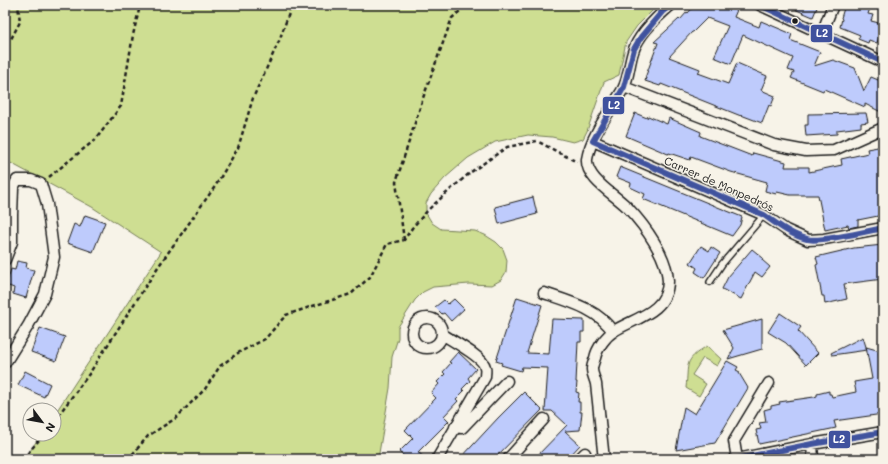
<svg xmlns="http://www.w3.org/2000/svg" width="888" height="464" font-family="Mali,sans-serif">
<style>
.green{fill:#cede92;stroke:#757d57}
.building{fill:#becbfc;stroke:#1c1c1c}
.lines{fill:none;stroke-linecap:round;stroke-linejoin:round}
.lane-casing{stroke:#1c1c1c;stroke-width:8}
.street-casing{stroke:#1c1c1c;stroke-width:13}
.path{stroke:#1c1c1c;stroke-width:2.5;stroke-dasharray:4 3;stroke-linecap:butt}
.lane{stroke:#f7f3e8;stroke-width:5}
.street{stroke:#f7f3e8;stroke-width:10}
.bus-1-casing{stroke:#f7f3e8;stroke-width:9}
.bus-1{stroke:#40529e;stroke-width:6}
.bus-dot{fill:#1c1c1c;stroke:#f7f3e8;stroke-width:1.5}
.labels{text-anchor:middle;stroke-width:3;stroke-linejoin:round;paint-order:stroke}
.street-label{font-size:11px;fill:#1c1c1c;stroke:#f7f3e8}
.line-badge{stroke:#f7f3e8;stroke-width:1.5}
.badge-label{font-size:11px;text-anchor:middle;font-weight:bold;fill:#fff}
</style>
<rect width="100%" height="100%" fill="#f7f3e8"/>
<filter id="ink" filterUnits="userSpaceOnUse"><feTurbulence type="fractalNoise" baseFrequency=".025" numOctaves="2"/><feDisplacementMap in="SourceGraphic" scale="8" xChannelSelector="R" yChannelSelector="G"/><feConvolveMatrix kernelMatrix="1 2 1 2 8 2 1 2 1" color-interpolation-filters="sRGB"/></filter>
<g filter="url(#ink)">
<path class="green" d="M5,5H658L637,26L626,42L619,75L604,82L587,131L583,139L573,142L552,137L528,135L495,142L468,158L445,178L431,194L426,203V213L432,223L441,229L475,231L485,235L496,242L503,249L507,260L506,272L501,280L492,285L469,284L433,287L423,292L415,300L398,327V338L392,357L390,388L378,459H23L27,456L41,434H54V415L161,252L92,207L5,160Z
M707,346L721,359L717,366L703,358L692,375L706,384L699,396L686,388C689,363 683,361 707,346Z"/>
<path class="building" d="M695,5H725L737,10L734,17L759,27L761,21L792,34L790,40L820,52L814,66L833,60L855,68L864,91L871,77L883,82V113L865,104V107L824,89L823,91L791,78L794,72L788,70L793,58L743,35L731,64L714,57L728,26L707,18L693,32H692L669,57L700,69L698,73L728,84L737,63L767,76L761,90L775,96L771,106L769,105L762,123L741,115V116L661,84L660,86L645,81L646,78H645L658,43L654,42L679,19L680,20L687,12L688,13Z
M785,5H818L813,17Z
M848,5H871L868,14L873,15L871,21L879,23L878,26L882,28L877,43L869,40L868,43L858,39L860,35L840,27L842,19L841,18L844,8L847,9Z
M635,113L647,118L648,116L667,124L669,118L701,132L700,136L752,156L753,153L786,162L785,167H809V172L842,165L841,159L868,153L867,149L883,146V215L858,220V226L849,228L848,225L825,230L818,195H790L777,192L776,194L765,191L767,182L731,172L691,157L690,160L669,153L668,154L626,136Z
M866,113L868,122L861,123V127L837,130V134L806,136L805,125H808V114Z
M620,167L742,217L740,225L732,236L643,199L645,194L630,187L631,183L616,177Z
M533,197L537,214L499,224L495,207Z
M85,215L105,222L93,252L67,243L74,224L80,227Z
M883,245V279L844,284L847,299L825,304L824,296H822L816,265L818,264L816,257L854,248Z
M701,246L709,251L711,247L720,253L704,278L695,272L697,268L690,263Z
M752,249L763,258L762,260L770,267L762,277L755,272L741,299L722,289L728,277Z
M17,261L27,263L26,268L34,270L26,298L13,294L14,288L6,285L11,269L15,270Z
M517,297L542,305L527,353L549,354L552,319L584,320V332H581V342H578L576,382H577L576,392L579,393L578,402H580V412H582L580,430L565,431L580,445L567,459H534L567,425L552,411H545L548,368L522,367L521,371L501,365L502,363L496,361Z
M454,299L464,309L451,321L444,313L442,314L435,307L444,300L448,304Z
M780,313L801,327L798,331L818,353L806,365L786,343L768,332Z
M762,319V349L728,359L734,348L723,330Z
M40,328L65,337L56,361L31,352Z
M863,337L867,350L832,355L831,353Z
M866,347L877,350L879,352L881,379H883V414L834,421L836,428L759,444L756,430L761,429L759,423L766,422L764,410L771,408V406L780,404L779,402L814,397L817,396V394L829,391V394H831L832,397L856,392L854,382L872,379Z
M458,352L476,369L468,378L470,381L462,389L464,391L456,399L458,401L444,416L449,421L418,452L426,459H407L399,452L413,438L405,430L436,398L431,393L439,384L437,382L445,374L443,372L451,363L449,362Z
M727,361L738,367L736,370L740,372L739,373L748,388L715,443L676,450L684,407L695,414Z
M25,371L50,384L44,397L18,385Z
M524,392L542,410L494,459H460L498,418Z"/>
<g class="lines">
<defs>
<path id="lane" d="M710,282L722,264L764,215"/>
<path id="street" d="M760,5L883,62
M822,33L833,5
M624,87L774,145L806,151L834,150L883,128
M593,141L764,215L786,230L808,240L824,239L883,228
M5,260L12,242V215L13,188L17,180H31L41,184L47,204L54,257L45,294L28,326L5,363
M544,293C568,301 599,309 613,332
M412 333a15 15 0 1 1 30 0a15 15 0 1 1-30 0Z
M455,427L462,428L507,381
M812,444L813,459
M437,459L485,377C485,374 486,370 485,367C483,357 451,340 442,334
M508,459L544,419
M579,459L585,453
M604,459C601,434 599,409 596,384C595,379 592,374 592,369C592,366 594,361 595,358C597,348 606,336 614,331C635,318 668,312 668,281C667,256 645,226 628,208C616,195 585,179 587,159C591,135 611,110 623,89C629,78 629,64 633,52C638,35 658,16 671,5
M737,459L812,444L883,432
M737,459L734,441L769,383"/>
</defs>
<use href="#lane" class="lane-casing"/>
<use href="#street" class="street-casing"/>
<path class="path" d="M131,5L139,10
M5,41L11,39L20,22L18,5
M49,177L96,139L121,106L133,35L139,10L145,5
M404,240L396,182L423,98L452,18L467,5
M54,421L89,374L158,267L216,185L238,148L253,98L279,41L292,5
M23,459L44,434
M127,459L131,456L148,436L176,418L205,389L220,366L238,353L265,339L286,315L316,305L351,294L370,277L387,244L404,240L412,228L429,209L451,189L471,172L507,147L537,141L577,162"/>
<use href="#lane" class="lane"/>
<use href="#street" class="street"/>
<defs>
<path id="bus-1" d="M671,5L662,12L641,37L634,49L624,87L593,141L764,215C777,224 791,235 807,239C819,243 868,231 883,228
M760,5L883,62
M737,459L812,444L883,432"/>
</defs>
<use href="#bus-1" class="bus-1-casing"/>
<use href="#bus-1" class="bus-1"/>
</g>
</g>
<circle class="bus-dot" cx="795" cy="21" r="3.5"/>
<g class="labels">
<g class="street-label">
<text transform="translate(719 184) rotate(24)" y="4">Carrer de Monpedrós</text>
</g>
</g>
<g class="line-badge">
<rect x="810" y="24" width="23" height="19" rx="4" fill="#40529e"/>
<rect x="602" y="96" width="23" height="19" rx="4" fill="#40529e"/>
<rect x="828" y="430" width="23" height="19" rx="4" fill="#40529e"/>
</g>
<g class="badge-label">
<text x="822" y="37">L2</text>
<text x="614" y="109">L2</text>
<text x="839" y="443">L2</text>
</g>
<rect width="888" height="464" fill="none" stroke="#f7f3e8" stroke-width="20"/>
<rect x="10" y="10" width="868" height="444" fill="none" stroke="#1c1c1c" stroke-width="1.5" filter="url(#ink)"/>
<g transform="translate(42 422) rotate(122)"><circle r="19" fill="#f7f3e8" stroke="#9f9d96"/>
<path d="M0-3L7 15L0 10L-7 15Z" fill="#1c1c1c"/>
<text y="-6" font-size="11" font-weight="bold" text-anchor="middle" fill="#1c1c1c">N</text>
</g>
</svg>
